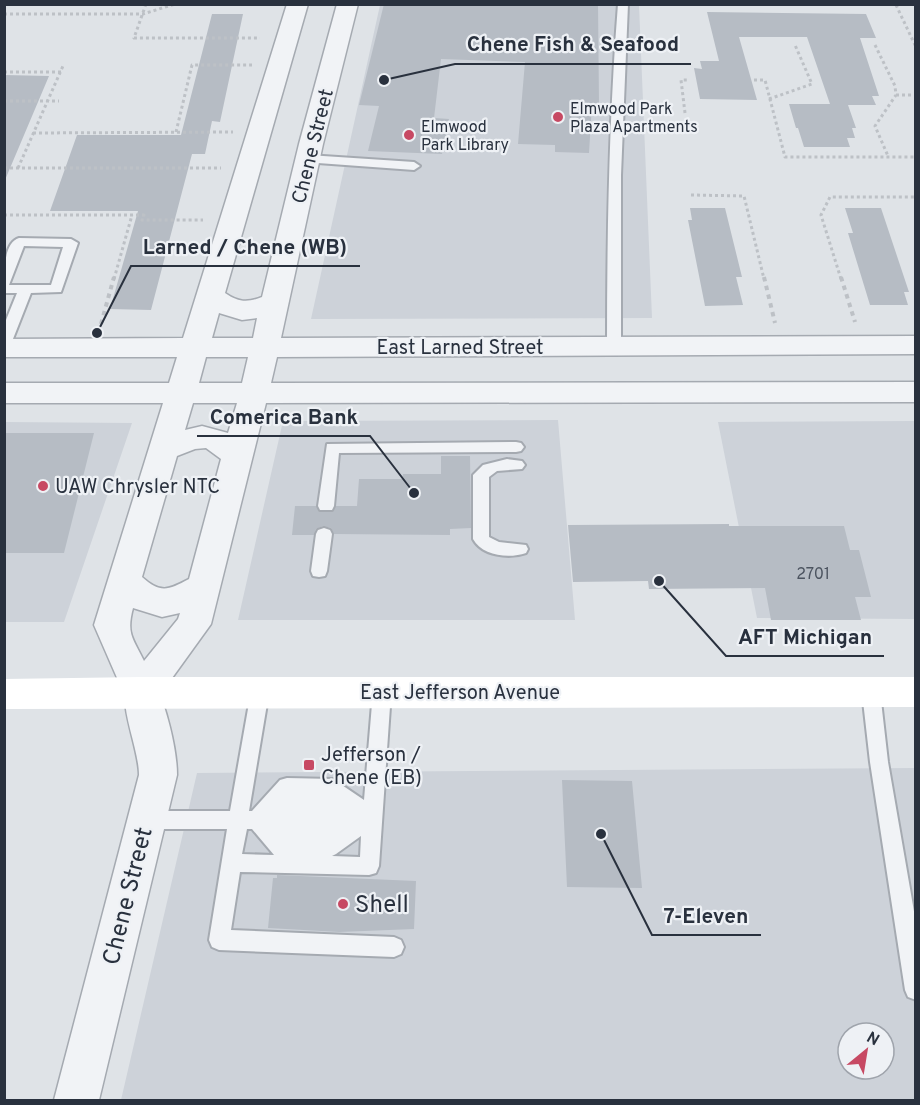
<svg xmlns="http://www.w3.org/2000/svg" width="920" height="1105" font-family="Overpass,sans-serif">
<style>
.built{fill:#cdd2d9;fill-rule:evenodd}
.building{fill:#b6bcc4}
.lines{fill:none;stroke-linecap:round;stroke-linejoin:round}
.service-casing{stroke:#a5aab1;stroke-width:4}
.minor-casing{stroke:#a5aab1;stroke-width:3}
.tertiary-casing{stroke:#a5aab1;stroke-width:3}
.path-far1{stroke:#bdc1c6;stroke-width:3;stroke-dasharray:3 3;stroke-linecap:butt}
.path{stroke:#bdc1c6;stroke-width:4;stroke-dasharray:4.5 4.5;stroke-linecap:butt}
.service{fill:#f1f3f6;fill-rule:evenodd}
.minor{fill:#f1f3f6;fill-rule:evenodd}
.tertiary{fill:#f1f3f6;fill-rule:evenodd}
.secondary{fill:#fff;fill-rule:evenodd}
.poi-dot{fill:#c74963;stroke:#eef1f5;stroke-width:2}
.labels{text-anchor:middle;stroke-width:4.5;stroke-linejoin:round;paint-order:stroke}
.far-poi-label{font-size:16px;fill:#29313e;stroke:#eef1f5;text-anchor:start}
.number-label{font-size:16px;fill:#4c5460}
.street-label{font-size:20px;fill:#29313e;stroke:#eef1f5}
.poi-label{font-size:20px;fill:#29313e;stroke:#eef1f5;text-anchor:start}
.near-street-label{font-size:24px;fill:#29313e;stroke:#eef1f5}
.near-poi-label{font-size:24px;fill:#29313e;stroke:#eef1f5;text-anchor:start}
.leader{fill:none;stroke:#29313e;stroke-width:2}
.callout-dot{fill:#29313e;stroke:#eef1f5;stroke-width:2}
.callout-label{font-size:21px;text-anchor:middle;font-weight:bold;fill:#29313e;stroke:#eef1f5;stroke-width:4.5;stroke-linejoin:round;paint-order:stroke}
</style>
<rect width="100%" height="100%" fill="#dfe3e7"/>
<path class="built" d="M380,5H639L652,318L311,319Z
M558,420L575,620H238L283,421Z
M915,421V619L757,618L718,422Z
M5,422L132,423L64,622H5Z
M915,768V1100H121L197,773ZM848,1033H884V1069H848Z"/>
<path class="building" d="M384,4H598L599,104H592L589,153L555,152V145L518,144L525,62L441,59L434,118L449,119L442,154L368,151L379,106L359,105Z
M707,12L866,14L876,38H860L879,96H872L876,105H848L856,128H852L855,138H847L850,147H804L798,128H796L789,104H830L807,37H739L757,100L700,99L694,68L702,69L700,61H719Z
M212,14H243L220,122L212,121L205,154H192L151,310L110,309L138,211H50L77,135H181Z
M4,75L49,76L5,180H4Z
M690,208H725L742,277H736L743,305L705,306L688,220H692Z
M845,208H881L909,292H904L908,305H870L848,233H853Z
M4,433H94L64,553H4Z
M441,456H470L471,528L450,529V535L334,534L331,528L323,526L316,529L314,535H292L295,506H316L320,512H332L336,506H357L359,479H402L403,474H441Z
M729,524V526H844L850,550H859L871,597H855L861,620H771L765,588L649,589L648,581L573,582L568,525Z
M562,780L632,781L642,888L567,887Z
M277,875L416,881L414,929L339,932L268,928L273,878H277Z"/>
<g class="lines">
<defs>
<path id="service" d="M618,4H628L621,175V346L614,351L607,346C607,232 609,118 618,4Z
M308,155L414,162L420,166L414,170L304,162L302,159Z
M19,238L71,239L78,243L61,292L31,293L11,344L4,349V325L17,293H4C4,279 2,243 19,238ZM24,246L63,247L51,285H9Z
M516,442L521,443L524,447L521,451L516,452L339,453L334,506L332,510H320L318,506L327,444Z
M507,459L522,461L525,465L522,469L497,471L489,477V537L499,542L526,545L528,549L526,553C509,559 482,556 473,539V475L483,465Z
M324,528L330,530L332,534L327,571L325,576L319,577L313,576L311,571L316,534L318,530Z
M260,684L266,687L269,692L249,811H252L280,780L287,778L333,779L364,800L373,692L376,687L382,684L388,687L391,692L379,866L376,873L369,875L240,872L231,930L394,937L401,940L404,947L401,954L394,957L219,950L212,947L209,940L227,829H146L139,826L136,820L139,814L146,811H230L251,692L254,687ZM247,829H252L274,855L242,854ZM361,836L360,857L332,856L336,854Z
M871,684L877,687L880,692L888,762L916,923V1000L908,997L905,990L870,762L862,692L865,687Z"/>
<path id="minor" d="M141,677L154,681C166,706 177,748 177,775L99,1100H54L139,775C139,747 117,704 128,681Z"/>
<path id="tertiary" d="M287,4H308L225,293C238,302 247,303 262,297L299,144L337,4H358L323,144L281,338L916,336V354L277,357L271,383L916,382V402L266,403L211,624L154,703L141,707L128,703L94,625L163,403H4V383H169L177,357H4V339L183,338ZM219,313L242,320L257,318L253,338H212ZM206,357H248L242,383H199ZM193,403H237L228,433L202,426L185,430ZM206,448L221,459L189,579C168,590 161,594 142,577L177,456L195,449ZM133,608L162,617L180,613L178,619L144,661C133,638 126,634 133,608Z"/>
</defs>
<use href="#service" class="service-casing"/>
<use href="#minor" class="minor-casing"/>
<use href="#tertiary" class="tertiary-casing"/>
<path class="path-far1" d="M146,4L134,38H260
M896,5L915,45
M4,14H143L175,4
M875,45L895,86L896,95L875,126L888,156
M4,72H61
M754,80H765L785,157H916
M896,95H916
M769,99L812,84L795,45
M4,101H59
M685,113L681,80H689
M176,132L192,65H252
M33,133L233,132
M4,168H221
M18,168L63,66
M691,195L744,196L764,279
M4,215H144L142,220H203
M114,279L132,215
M841,279L821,215L830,197H916"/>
<path class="path" d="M764,277L775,323
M841,277L855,322
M101,324L114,277"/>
<use href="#service" class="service"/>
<use href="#minor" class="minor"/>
<use href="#tertiary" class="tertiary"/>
<path class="secondary" d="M141,677H916V707L4,709V679Z"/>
</g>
<g class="poi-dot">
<circle cx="558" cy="117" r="6"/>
<circle cx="409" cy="135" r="6"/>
<circle cx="43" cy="486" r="6"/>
<rect x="303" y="759" width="12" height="12" rx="3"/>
<circle cx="343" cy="904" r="6"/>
</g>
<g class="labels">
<g class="far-poi-label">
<text x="570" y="114">Elmwood Park<tspan x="570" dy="18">Plaza Apartments</tspan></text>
<text x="421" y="132">Elmwood<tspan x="421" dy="18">Park Library</tspan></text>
</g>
<g class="number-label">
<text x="813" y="579">2701</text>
</g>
<g class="street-label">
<text transform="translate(312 146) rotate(-76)" y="7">Chene Street</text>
<text x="460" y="354">East Larned Street</text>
<text x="460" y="699">East Jefferson Avenue</text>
</g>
<g class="poi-label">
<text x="55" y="493">UAW Chrysler NTC</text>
<text x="321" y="761">Jefferson /<tspan x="321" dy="23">Chene (EB)</tspan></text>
</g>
<g class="near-street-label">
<text transform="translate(127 896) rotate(-76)" y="8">Chene Street</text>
</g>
<g class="near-poi-label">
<text x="355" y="912">Shell</text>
</g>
</g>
<path class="leader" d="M384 80L455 64H691M97 333L131 266H360M414 493L370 436H197M659 581L726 656H884M601 834L652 935H761"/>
<g class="callout-dot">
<circle cx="384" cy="80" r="6"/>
<circle cx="97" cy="333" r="6"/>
<circle cx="414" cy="493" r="6"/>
<circle cx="659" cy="581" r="6"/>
<circle cx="601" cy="834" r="6"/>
</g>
<g class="callout-label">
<text x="573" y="51">Chene Fish &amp; Seafood</text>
<text x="245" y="254">Larned / Chene (WB)</text>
<text x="284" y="424">Comerica Bank</text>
<text x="805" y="644">AFT Michigan</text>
<text x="706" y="923">7-Eleven</text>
</g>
<rect width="920" height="1105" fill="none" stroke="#29313e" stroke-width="12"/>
<g transform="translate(866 1051) rotate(30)"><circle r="28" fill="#eef1f5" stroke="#9fa4ac" stroke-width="1.5"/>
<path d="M0-4.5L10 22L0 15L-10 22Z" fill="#c74963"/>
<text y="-9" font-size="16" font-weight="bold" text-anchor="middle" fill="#29313e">N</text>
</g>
</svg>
